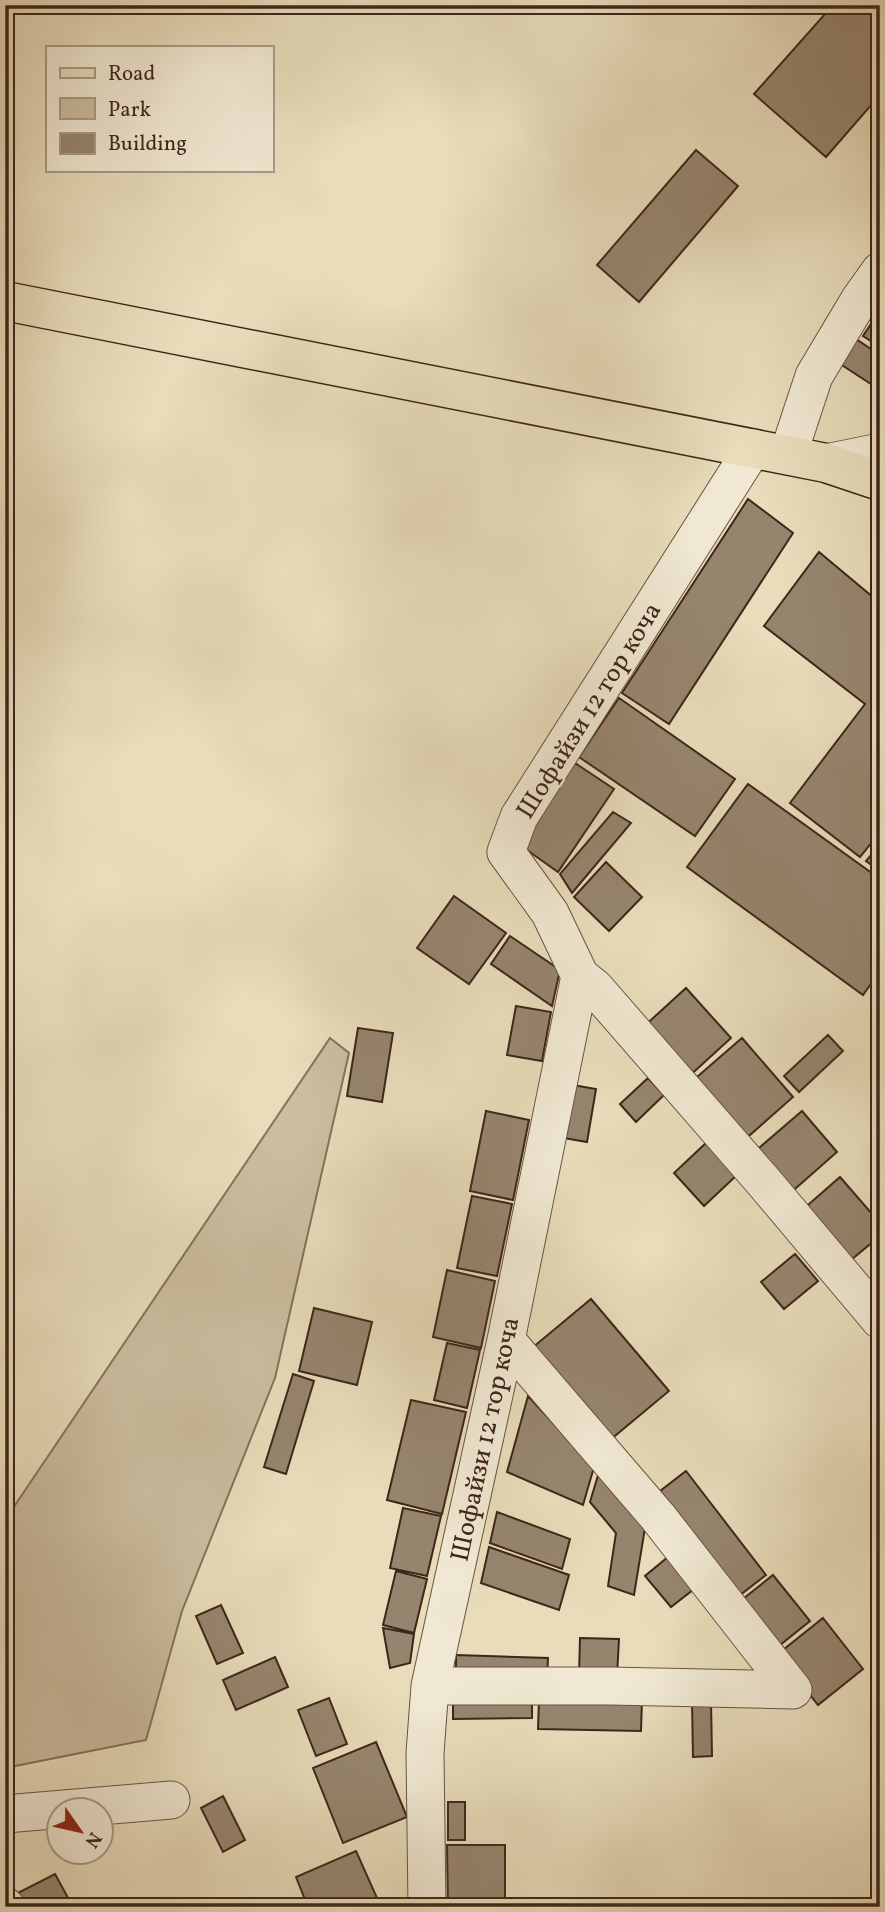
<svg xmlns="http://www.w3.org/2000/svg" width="885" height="1912" font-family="Vollkorn,serif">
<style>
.green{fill:#cbbd9f;stroke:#84725d;stroke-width:2}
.building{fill:#96856e;stroke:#3e261b;stroke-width:2}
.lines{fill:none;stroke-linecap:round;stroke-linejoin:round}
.minor-casing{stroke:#685443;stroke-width:39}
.major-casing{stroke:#3e261b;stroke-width:41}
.minor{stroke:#f0e8d2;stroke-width:37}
.major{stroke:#e8dcba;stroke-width:38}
.labels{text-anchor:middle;stroke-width:5;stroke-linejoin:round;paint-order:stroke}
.street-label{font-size:26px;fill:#3e261b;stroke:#f0e8d2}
</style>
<rect width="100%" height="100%" fill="#e8dcba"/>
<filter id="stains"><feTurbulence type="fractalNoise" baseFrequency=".00286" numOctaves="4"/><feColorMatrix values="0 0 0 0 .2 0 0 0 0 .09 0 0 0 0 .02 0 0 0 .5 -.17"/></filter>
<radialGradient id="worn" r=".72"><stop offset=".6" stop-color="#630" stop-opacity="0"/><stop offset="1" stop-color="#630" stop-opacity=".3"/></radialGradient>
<path class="green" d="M330,1038L349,1053L275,1378L182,1611L146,1740L5,1768V1520Z"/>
<path class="building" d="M833,5H880V95L826,157L754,94Z
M696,150L738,186L639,302L597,265Z
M877,315L880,317V347L863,336Z
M847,333L880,355V390L831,358Z
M748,499L793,533L669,724L622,693Z
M819,552L880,603V832L860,857L790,803L865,704L764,626Z
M619,698L735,779L695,836L579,757Z
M575,763L614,789L558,872L520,845Z
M748,784L880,879V971L863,995L687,867Z
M613,812L631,823L572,893L560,874Z
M880,844V871L866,861Z
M606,862L642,897L609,931L574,897Z
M454,896L506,933L469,984L417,948Z
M510,936L560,970L552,1006L491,964Z
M686,988L731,1038L686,1079L640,1030Z
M516,1006L551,1012L542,1061L507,1055Z
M358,1028L393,1033L382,1102L347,1096Z
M828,1035L843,1051L799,1092L784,1076Z
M742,1038L793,1097L741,1143L690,1083Z
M648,1078L664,1095L636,1122L620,1104Z
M567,1084L596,1089L587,1142L558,1137Z
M486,1111L529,1120L513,1200L470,1191Z
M802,1111L837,1152L788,1195L752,1154Z
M707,1142L737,1175L704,1206L674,1173Z
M840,1177L880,1223V1236L846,1264L801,1211Z
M472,1196L512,1204L497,1276L457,1268Z
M795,1254L818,1281L784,1309L761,1282Z
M447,1270L495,1281L481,1348L433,1337Z
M591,1299L669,1391L610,1440L532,1348Z
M314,1308L372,1322L357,1385L299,1371Z
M447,1343L480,1350L467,1408L434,1400Z
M293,1374L314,1381L286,1474L264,1467Z
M528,1396L594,1467L583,1505L507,1472Z
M411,1400L466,1412L442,1514L387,1500Z
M686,1471L766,1575L735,1599L655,1495Z
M599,1472L645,1528L634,1595L608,1586L616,1533L590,1502Z
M403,1508L441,1516L427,1576L390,1568Z
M497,1512L570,1539L562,1569L490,1543Z
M489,1547L569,1575L559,1610L481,1583Z
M668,1557L694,1589L671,1607L645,1576Z
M396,1571L427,1579L414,1633L383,1625Z
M773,1575L810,1621L775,1649L738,1603Z
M221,1605L243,1653L217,1664L196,1616Z
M823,1618L863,1669L818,1705L778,1654Z
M383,1628L414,1634L410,1663L390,1668Z
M580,1638L619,1639L617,1676L579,1675Z
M456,1655L548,1658L547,1678L456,1675Z
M275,1657L288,1687L236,1710L223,1680Z
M329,1698L347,1744L316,1756L298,1710Z
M453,1699H532V1718L453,1719Z
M539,1699L642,1700L641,1731L538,1729Z
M692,1701H711L712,1756L693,1757Z
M376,1742L407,1817L343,1843L313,1768Z
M223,1796L245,1840L223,1852L201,1808Z
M448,1802H465V1840H448Z
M447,1845H505V1907H448Z
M356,1851L381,1907H308L296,1877Z
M55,1874L73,1907H18L12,1896Z"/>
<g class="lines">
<defs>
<path id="minor" d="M788,455L814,376L860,299L880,271
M826,463L880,452
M580,976L595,988L763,1181L880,1320
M430,1686H610L793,1690L658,1517L506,1340
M5,1814L171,1800
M5,1906L6,1907
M427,1907L425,1753L430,1686L506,1340L580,976L550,913L506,852L519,817L753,448"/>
<path id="major" d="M5,301L826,463L880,481"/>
</defs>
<use href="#minor" class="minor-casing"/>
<use href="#major" class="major-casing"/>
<use href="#minor" class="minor"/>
<use href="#major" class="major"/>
</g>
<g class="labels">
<g class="street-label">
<text transform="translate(588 710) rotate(-58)" y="9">Шофайзи 12 тор коча</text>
<text transform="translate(484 1439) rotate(-78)" y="9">Шофайзи 12 тор коча</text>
</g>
</g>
<rect width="885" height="1912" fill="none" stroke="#e8dcba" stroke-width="28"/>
<rect x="7" y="7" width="871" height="1898" fill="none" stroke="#3e261b" stroke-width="3.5"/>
<rect x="14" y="14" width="857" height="1884" fill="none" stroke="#3e261b" stroke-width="2"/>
<rect x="46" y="46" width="228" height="126" fill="#f0e8d2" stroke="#a99a89" stroke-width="2"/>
<rect x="60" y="68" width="35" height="10" fill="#e8dcba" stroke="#a99a89" stroke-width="2"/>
<text x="108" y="80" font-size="21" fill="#3e261b">Road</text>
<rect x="60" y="98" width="35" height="21" fill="#cbbd9f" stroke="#a99a89" stroke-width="2"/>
<text x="108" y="116" font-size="21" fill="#3e261b">Park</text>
<rect x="60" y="133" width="35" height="21" fill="#96856e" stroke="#a99a89" stroke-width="2"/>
<text x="108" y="150" font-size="21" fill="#3e261b">Building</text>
<g transform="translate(80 1831) rotate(124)"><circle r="33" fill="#f0e8d2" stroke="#a99a89" stroke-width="2"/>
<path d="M0-5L12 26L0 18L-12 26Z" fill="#8f2418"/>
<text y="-10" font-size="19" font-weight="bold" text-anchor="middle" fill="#3e261b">N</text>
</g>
<rect width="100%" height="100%" filter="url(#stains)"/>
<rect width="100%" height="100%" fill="url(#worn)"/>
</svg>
